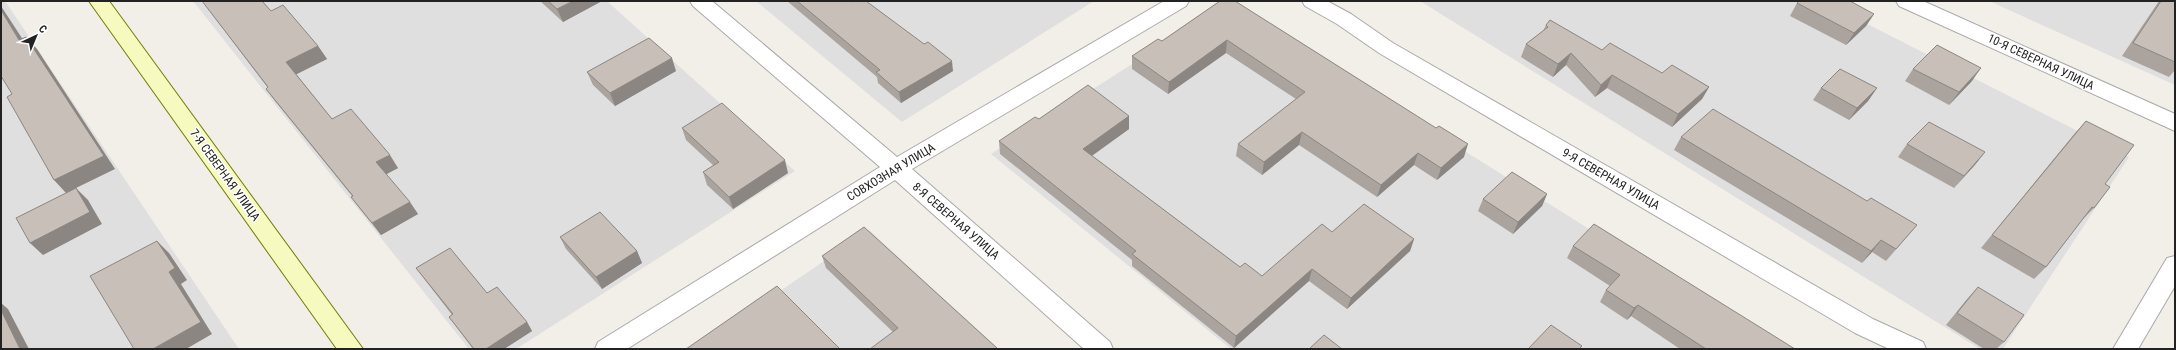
<svg xmlns="http://www.w3.org/2000/svg" width="2176" height="350" font-family="'Roboto Condensed',sans-serif">
<style>
.residential{fill:#e0dfdf}
.lines{fill:none;stroke-linecap:round;stroke-linejoin:round}
.minor-casing{stroke:#a9a9a9;stroke-width:2}
.tertiary-casing{stroke:#a9a9a9;stroke-width:2}
.secondary-casing{stroke:#707d05;stroke-width:2}
.minor{fill:#fff;fill-rule:evenodd}
.tertiary{fill:#fff;fill-rule:evenodd}
.secondary{fill:#f7fabf;fill-rule:evenodd}
.wall{fill:#aba49e}
.shaded-wall{fill:#8b8681}
.building{fill:#c7bfb8;stroke:#8b8681}
.labels{text-anchor:middle;stroke-width:3;stroke-linejoin:round;paint-order:stroke}
.street-label{font-size:12px;fill:#222;stroke:#fff}
</style>
<rect width="100%" height="100%" fill="#f2efe9"/>
<path class="residential" d="M1,1H5L239,349H1Z
M193,1H607L795,171L516,349H469Z
M756,1H1094L902,122Z
M1420,1H1822L2129,157L2003,349H1980Z
M1989,1H2175V85Z
M1228,3L1781,349H1231L991,154Z
M869,230L999,349H696Z"/>
<g class="lines">
<defs>
<path id="minor" d="M690,1H712L897,157L1164,1H1189L1186,6L912,169L1110,342L1113,349H1084L895,180L627,349H595L598,342L880,167L693,6Z
M1302,1H1327L1351,14L1393,43L1873,319L1923,342L1926,349H1889L1855,333L1379,53L1337,24L1305,6Z
M1896,1H1923L2175,114V131L1899,6Z"/>
<path id="tertiary" d="M2175,256V286L2138,349H2113L2167,258Z"/>
<path id="secondary" d="M89,1H109L363,349H337Z"/>
</defs>
<use href="#minor" class="minor-casing"/>
<use href="#tertiary" class="tertiary-casing"/>
<use href="#secondary" class="secondary-casing"/>
<use href="#minor" class="minor"/>
<use href="#tertiary" class="tertiary"/>
<use href="#secondary" class="secondary"/>
</g>
<path class="wall" d="M202,1H262L271,11L318,46L327,59L296,74L332,119L398,168L386,174L418,214L381,235L360,209L351,197L352,196L275,101L266,89L268,88Z
M540,1H602L563,22Z
M787,1H851L953,71L901,103L878,83L877,77Z
M1220,1L1464,157L1437,180L1414,165L1377,197L1299,145L1262,175L1236,156L1238,144L1296,99L1226,53L1168,94L1132,69V56L1162,41Z
M2159,1H2175V70L2169,77L2122,56Z
M1797,3L1874,14L1866,26L1846,45L1790,16Z
M1546,25L1602,50L1662,73L1709,87L1702,99L1672,127L1607,88L1595,97L1566,65L1553,77L1521,57L1526,44L1543,31Z
M1913,69L1972,81L1949,105L1905,81Z
M676,71L615,106L593,85L587,72Z
M1821,88H1877L1868,101L1849,120L1813,100Z
M1129,116V129L1092,156L1240,267L1262,276L1332,232L1414,239L1410,251L1347,309L1309,281L1234,348L1132,266V260L1000,154L999,141L1039,119Z
M2086,121L2105,184L2094,208L2082,220L2046,267L2034,279L1981,248L2075,133Z
M682,128L788,173L733,209L707,185L703,172L714,166L686,140Z
M1681,137L1867,201L1917,225L1886,261L1872,252L1862,263L1674,150Z
M1907,144L1985,152L1954,188L1898,157Z
M1547,194L1542,206L1513,234L1478,211L1483,199Z
M560,237L637,251L642,263L602,289L566,249Z
M1573,246L1795,349H1680L1631,316L1627,320L1600,302L1606,290L1610,286L1567,258Z
M822,256L998,349L893,332L826,268Z
M416,268L487,293L527,322L532,331L504,349H473L449,317L452,315L422,276Z
M1978,287L2004,342L1996,349H1984L1946,325L1967,299Z"/>
<path class="shaded-wall" d="M573,1H602L563,22L557,9Z
M1,6L31,52L19,40L1,10Z
M1874,14L1866,26L1846,45L1854,33Z
M26,37L37,49L115,169L76,188L88,200L102,224L43,255L30,243L66,193L54,180Z
M1227,40L1226,53L1168,94L1169,82Z
M318,46L327,59L295,75L286,62Z
M1571,53L1566,65L1553,77L1558,64Z
M672,58L676,71L615,106L610,93Z
M952,61L953,71L901,103L899,92Z
M1981,68L1972,81L1949,105L1959,92Z
M1612,75L1607,88L1595,97L1601,85Z
M1709,87L1702,99L1672,127L1678,114Z
M1877,88L1868,101L1849,120L1857,108Z
M1129,116V129L1083,162V149Z
M1302,132L1299,145L1262,175L1264,162Z
M1468,144L1464,157L1437,180L1441,168Z
M1985,152L1975,165L1954,188L1964,176Z
M1418,153L1414,165L1377,197L1381,185Z
M390,155L398,168L385,175L376,162Z
M785,160L788,173L733,209L729,197Z
M1547,194L1542,206L1513,234L1518,222Z
M410,202L418,214L381,235L372,223Z
M1414,239L1410,251L1347,309L1351,298Z
M1881,240L1872,252L1862,263L1871,251Z
M157,241L169,253L187,280L181,284L212,334L186,349H153L169,272Z
M637,251L642,263L602,289L596,277Z
M1312,269L1309,281L1234,348L1236,336Z
M1,303L8,309L29,349H20L1,310Z
M1638,305L1631,316L1627,320L1634,308Z
M527,322L532,331L504,349H486Z"/>
<path class="building" d="M202,1H262L271,11L283,5L318,46L286,62L332,119L351,109L390,155L376,162L410,202L372,223L351,197L353,196L266,89L268,87Z
M548,1H573L557,9Z
M797,1H851L852,2L854,1H866L924,44L928,42L952,61L899,92L876,72L880,70Z
M1220,1H1235L1436,128L1439,126L1468,144L1441,168L1418,153L1381,185L1302,132L1264,162L1238,144L1305,92L1227,40L1169,82L1132,56L1158,39L1162,41Z
M1799,1H1850L1874,14L1854,33L1797,3Z
M2161,1H2175V62L2133,43Z
M1,10L19,40L26,37L104,156L54,180L7,97L12,94L1,76Z
M1550,20L1602,50L1610,43L1662,73L1672,65L1709,87L1678,114L1612,75L1601,85L1571,53L1558,64L1526,44L1548,27L1546,25Z
M649,38L672,58L610,93L587,72Z
M1937,45L1981,68L1959,92L1913,69Z
M1840,69L1877,88L1857,108L1821,88Z
M1088,85L1129,116L1083,149L1240,267L1245,263L1262,276L1322,224L1332,232L1364,204L1414,239L1351,298L1312,269L1236,336L1132,254L1136,251L999,141L1035,117L1039,119Z
M722,103L785,160L729,197L703,172L719,162L682,128Z
M1713,109L1867,201L1871,198L1917,225L1896,249L1881,240L1871,251L1681,137Z
M2086,121L2134,145L2105,184L2110,187L2094,208L2092,207L2046,267L1992,235Z
M1929,122L1985,152L1964,176L1907,144Z
M1512,172L1547,194L1518,222L1483,199Z
M76,188L90,212L30,243L16,218Z
M600,212L637,251L596,277L560,237Z
M1594,224L1795,349H1706L1638,305L1634,308L1606,290L1620,275L1573,246Z
M864,227L998,349H870L898,328L822,256Z
M157,241L175,268L169,272L201,322L153,349H134L90,276Z
M450,248L487,293L497,287L527,322L486,349H474L449,317L453,314L416,268Z
M777,286L840,349H686Z
M1978,287L2024,315L2004,342L1957,313Z
M1,310L20,349H1Z
M1551,325L1582,346L1579,349H1528Z
M1324,335L1342,349H1309Z"/>
<g class="labels">
<g class="street-label">
<text transform="translate(2041 62) rotate(25)" y="4">10-Я СЕВЕРНАЯ УЛИЦА</text>
<text transform="translate(891 172) rotate(-31)" y="4">СОВХОЗНАЯ УЛИЦА</text>
<text transform="translate(225 175) rotate(54)" y="4">7-Я СЕВЕРНАЯ УЛИЦА</text>
<text transform="translate(1611 179) rotate(30)" y="4">9-Я СЕВЕРНАЯ УЛИЦА</text>
<text transform="translate(956 221) rotate(41)" y="4">8-Я СЕВЕРНАЯ УЛИЦА</text>
</g>
</g>
<rect width="2176" height="350" fill="none" stroke="#222222" stroke-width="4"/>
<g transform="translate(36 36) rotate(44)" stroke="#ffffff" stroke-width="3" paint-order="stroke">
<path d="M0-3L7 15L0 10L-7 15Z" fill="#222222"/>
<text y="-6" font-size="11" font-weight="bold" text-anchor="middle" fill="#222222">С</text>
</g>
</svg>
